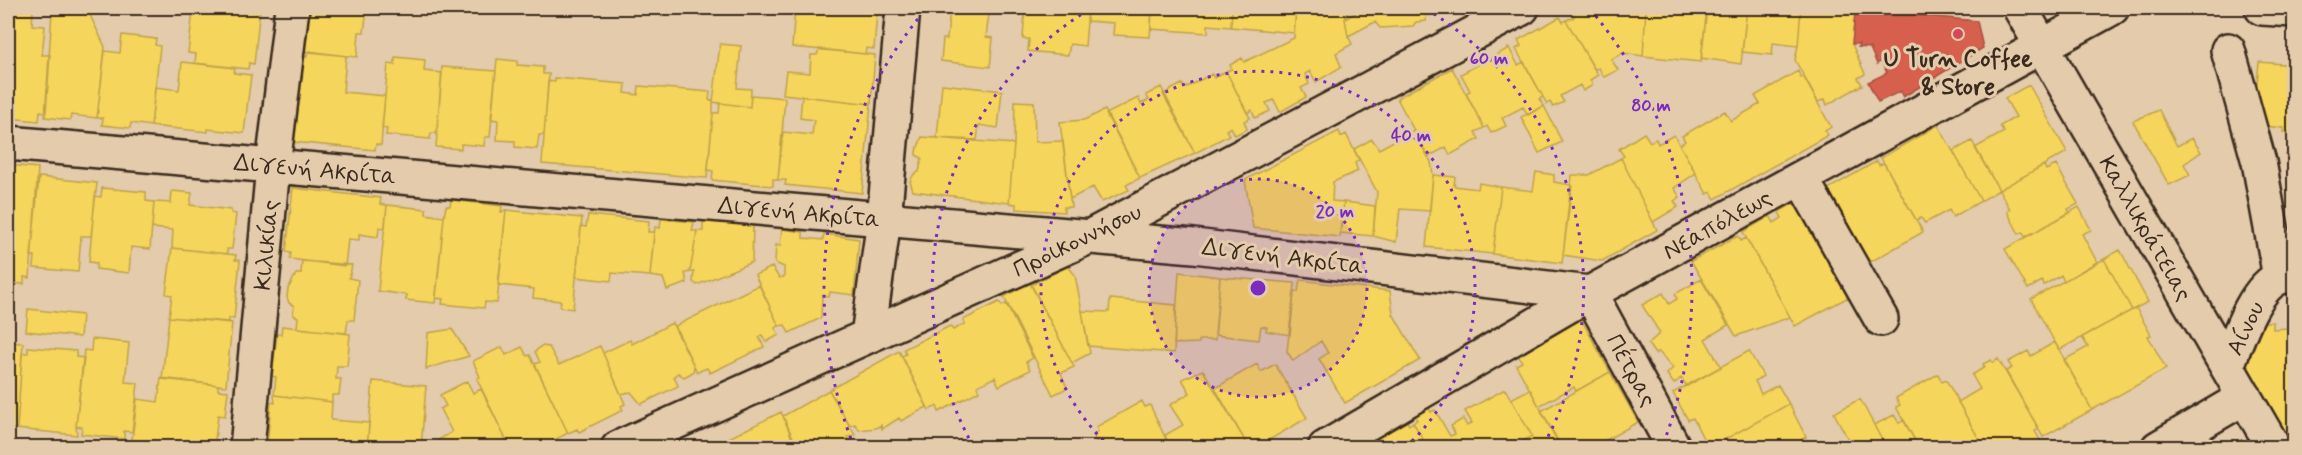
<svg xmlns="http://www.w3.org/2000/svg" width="2302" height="455" font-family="Mynerve,sans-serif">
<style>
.homes{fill:#f6d55c;stroke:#bea249;stroke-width:1.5}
.shops{fill:#d6604d;stroke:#a8503f;stroke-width:1.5}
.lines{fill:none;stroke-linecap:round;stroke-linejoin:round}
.minor-casing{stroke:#3b2a1e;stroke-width:38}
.minor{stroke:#e3cbab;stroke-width:33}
.ring{fill:none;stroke:#7b2cbf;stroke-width:3;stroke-dasharray:3 6}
.poi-dot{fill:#d1495b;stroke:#e3cbab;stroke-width:2}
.labels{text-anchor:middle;stroke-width:6;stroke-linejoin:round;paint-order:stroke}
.poi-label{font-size:24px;font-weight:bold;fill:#3b2a1e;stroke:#e3cbab}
.street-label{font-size:24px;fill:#3b2a1e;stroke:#e3cbab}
.centre{fill:#7b2cbf;stroke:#e3cbab;stroke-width:3}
.ring-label{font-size:18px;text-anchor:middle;font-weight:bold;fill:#7b2cbf;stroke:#e3cbab;stroke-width:6;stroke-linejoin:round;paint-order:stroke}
</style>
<rect width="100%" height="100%" fill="#e3cbab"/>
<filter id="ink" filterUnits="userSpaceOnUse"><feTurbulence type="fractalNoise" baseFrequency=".0167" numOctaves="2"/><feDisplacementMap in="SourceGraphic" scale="12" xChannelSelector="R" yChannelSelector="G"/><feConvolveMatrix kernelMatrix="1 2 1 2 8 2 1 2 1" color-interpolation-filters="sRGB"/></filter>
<g filter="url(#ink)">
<path class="homes" d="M8,8L33,10L32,25L45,26L42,55H50L46,112L40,111L39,121L8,118Z
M199,8H260L254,64L249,63L248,69L195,63L196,54L188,53L193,12L198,13Z
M305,8H367L364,32H359L357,57L300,51Z
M795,8H833L877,12L874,49L866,48L865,54L792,47Z
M1025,8H1088L1085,46L1070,44L1068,55L1028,51L1029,39H1023Z
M1088,8H1152L1150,37L1113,35L1114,23L1087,21Z
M1152,8H1232L1231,27L1208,25V33L1151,29Z
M1232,8H1296L1294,33L1231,27Z
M1296,8H1348L1345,19L1348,36L1352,44L1336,53L1341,67L1316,82L1310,71L1305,74L1309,84L1301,88L1306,97L1280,112L1274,100L1266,103L1270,111L1255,118L1252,110L1247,113L1226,71L1232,69L1230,65L1242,58L1244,62L1294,38Z
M1359,8H1427L1426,21L1416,22L1413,26L1380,28L1375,22L1348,36L1345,19L1359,11Z
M1583,8H1646L1643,56L1623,53L1611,59L1618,70L1604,77L1599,68L1594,69L1566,20L1574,17L1572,13Z
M1646,8H1707L1701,62L1643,56Z
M1707,8H1747L1741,64L1701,58Z
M1747,8H1801L1798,46L1773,43L1772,55L1742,52Z
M1801,8H1851L1850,13H1855L1852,44L1865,74L1858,78L1862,85L1827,105L1825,99L1818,102L1795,60L1798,46Z
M950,9L989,13L986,37L993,38L990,67L941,61L943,39H947Z
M52,12L89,13L105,47L97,118L71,115L70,120L45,117Z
M1560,17L1563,22L1566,20L1598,75L1590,80L1593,85L1583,91L1580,85L1560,96L1564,102L1553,107L1550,102L1547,104L1516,49L1521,46L1518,40Z
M122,35L156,39L155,45L160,46L151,126L131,123L130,128L102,125L103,118H97L105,51L120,53Z
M720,44L741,46L737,88L751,89L750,107L713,102Z
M1509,48L1518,65L1524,62L1543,97L1539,99L1544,106L1528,115L1523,107L1502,118L1506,126L1491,133L1487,126L1484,128L1466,93L1470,91L1461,74Z
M819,49L875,55L871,104L783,94L786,71L810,73L811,55H817Z
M308,51L346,56L343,92L385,96L381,145L376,144L375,150L293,142L300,57H307Z
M395,57L425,60L424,71L442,73L437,133H431L430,139L386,135L387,129L382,128L388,64L395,65Z
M497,59L517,61V65L543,67V74H549L544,135H539L537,149L515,147V141L497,140L498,120L491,119Z
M182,62L235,68L234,73L251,75L244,133L208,129V132L151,126L155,87L179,90Z
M2259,62L2294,65V133L2283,132V128L2253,125Z
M442,67L496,71L490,137H485L484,146L461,144V149L436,147Z
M1452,68L1484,128L1475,132L1479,139L1450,155L1446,147L1428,157L1397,98Z
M1226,71L1250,118L1244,121L1247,129L1235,135L1231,127L1226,130L1229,135L1195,153L1163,94L1182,84L1185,88L1212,74L1214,78Z
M1798,71L1801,78L1803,76L1831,127L1825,131L1828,135L1715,199L1711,192L1707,194L1680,145L1685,141L1682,136L1725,111L1731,121L1760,104L1755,96Z
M555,78L626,84L625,93L638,95L639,86L710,92L709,100L713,102V113L707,178L542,164L548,81L555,82Z
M942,84L1002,91L998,128L979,125L977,140L937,138Z
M2029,85L2067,152L1999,190L1975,148L2004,132L2000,126L2016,117L2005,98Z
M1161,87L1195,153L1140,178L1106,114L1138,98L1141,104L1149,100L1146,95Z
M751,95L785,98L778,180L773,179V186L712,180L713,171L708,170L713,113H719L720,103L750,107Z
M802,96L871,104L862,193L785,185L786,180H778L783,132L812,135L814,120L800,118Z
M1015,101L1034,102L1035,142L1063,141L1071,207H1064V212L1016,209V204L1009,203L1014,144Z
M1544,106L1562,142L1539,153L1521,117Z
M1105,110L1140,178L1126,185L1129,190L1102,202L1093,187L1070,199L1060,122L1084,120Z
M2159,110L2177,146L2192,138L2201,152L2184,164L2190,175L2169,185L2133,121Z
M1938,125L1981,201L1953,217L1949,210L1925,223L1921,218L1916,220L1881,158Z
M1414,130L1431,162L1433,175L1430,211L1400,209L1396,242L1373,236L1377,192L1354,149L1372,139L1379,149Z
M1339,131L1341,137L1346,134L1359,160L1355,163L1358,171L1333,182L1332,201L1344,202L1340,237L1253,228L1245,180Z
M1644,133L1650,142L1656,139L1658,144L1674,135L1696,173L1674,188L1680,197L1674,201L1678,207L1653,222L1621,158L1624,156L1619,149Z
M922,137L1014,144L1009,203L913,191L910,181L914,174L919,172L922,158L916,155V152Z
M1972,141L1999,190L1981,201L1953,151Z
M2294,152V173L2286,155Z
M1621,158L1657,230L1602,261L1563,255L1572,175H1589Z
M1877,161L1879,165L1884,163L1923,232L1865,265L1827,196L1831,194L1828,189Z
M8,165L38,168L30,278L24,277V284L8,283Z
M2044,165L2046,170L2056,165L2078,204L2068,209L2070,213L2025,237L2023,232L2019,234L2007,211L2010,209L1999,190Z
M1536,172L1554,175V182L1572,185L1562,263L1493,254L1501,187L1533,191Z
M1433,175L1455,177L1454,186L1478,189L1479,183L1501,187L1493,254L1426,247Z
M39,177L97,183L91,236H81L78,272L34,268L35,256H31Z
M102,188L146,192V201L154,202L150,249L131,247L129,273L96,269L97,263L89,262L95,196L101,197Z
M293,188L381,198L380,204L387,205L385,228L379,227L378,237L359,234V240L348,239L345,266L290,259L291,253L286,252Z
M172,191L192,193L190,205L231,210V213L236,214L232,249H227V254L172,248L173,230L152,228L154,202L171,203Z
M451,200L502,206L501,212L506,210L497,303L485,302L484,308L442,304L443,299L436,298L444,217L446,206H450Z
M1797,201L1856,293L1795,326L1743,232L1770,216L1774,223L1782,218L1779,212Z
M1344,202L1375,206L1373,236L1340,233Z
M387,205L426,209V214L444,217L435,303L406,300L407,295L378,291Z
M2079,207L2091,230L2082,234L2097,262L2064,281L2061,275L2044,285L2042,281L2028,289L2005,249Z
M506,210L582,218L573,309L560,307L561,301L533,298L534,289L498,285Z
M588,215L649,221L648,232H654L650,276L612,273L611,281L576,277L581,226L586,227Z
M661,219L694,222L692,231H697L690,272L685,273L687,283L667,290L663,278L650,276L655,227L660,228Z
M703,221L753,225L752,262L697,285L693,282L694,272H690L697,231H703Z
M782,229L803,232V238L823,240L824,234L859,239L854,295L830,292L829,297L822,295L821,318L789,333L785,325L779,326L755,275L772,267L779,278L784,277V267L775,263L776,245L780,246Z
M1738,236L1741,241L1746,238L1790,317L1736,336L1691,261Z
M172,248L236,255L235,260H240L234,319L229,318V322L169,317L172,295L166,294Z
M2120,250L2148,302L2132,310L2104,259Z
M2104,259L2132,310L2059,350L2031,299Z
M302,261L352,265L349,278L358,280L354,320H348L346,333L297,328L298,317L293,315L294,306L289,303L287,297L288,289L296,274H301Z
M1068,266L1075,275L1090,353L1072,363L1031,285Z
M1179,272L1220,277L1215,340H1199V343L1174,344Z
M1220,277L1295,283L1290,335L1266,331L1267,327L1261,326L1259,340L1215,335Z
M1701,279L1728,325L1705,339L1721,367L1687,386L1681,378L1674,384L1667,374L1673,368L1658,351L1655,354L1648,344L1660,333L1642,305L1663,293L1669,304L1677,299L1675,294Z
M1300,280L1390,291L1393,314L1420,360L1345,403L1319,359L1328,353L1321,341L1293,361L1287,351L1294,292H1298Z
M1030,282L1074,367L1061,373L1067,388L1053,395L1004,297Z
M759,285L779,326L775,328L779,335L766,342L762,335L759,337L764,347L710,373L707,368L697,372L675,326Z
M1110,299L1176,305L1174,353L1088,346L1082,311L1109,312Z
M999,302L1002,306L1006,304L1033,358L1026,362L1030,370L999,386L995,377L977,386L979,391L939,412L937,406L929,410L902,356L906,354L904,349L950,326L953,330L965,324L963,320Z
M2136,308L2151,335L2148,336L2166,369L2092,410L2064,360L2088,347L2082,337Z
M28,309L82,315L80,337L26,331Z
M169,317L232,323L226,386L162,379Z
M1580,317L1610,372L1576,391L1574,387L1539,406L1516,365L1522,362L1516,352Z
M2294,320V448L2246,368L2264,322H2273V329L2288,328L2287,321Z
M672,323L694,366L693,372L684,377L678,373L674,376L678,386L641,404L631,392L621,394L603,353L630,340L632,344Z
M282,326L350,334L347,366H337L336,379H341L339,395H332V402L274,395L276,377L272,376L277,334H281Z
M452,329L469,356L426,369L428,333Z
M92,339L129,343L125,382L138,383L132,432L124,431V439L81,434L82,427L76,426L84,350L91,351Z
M8,342L23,343L17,429H8Z
M2055,342L2092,410L2043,437L2006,371L2012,368L2008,362L2028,351L2031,356Z
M541,346L549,347L559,365L600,346L625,404L621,406L623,410L579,432L577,429L568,433L535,364L540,362L535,352Z
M28,347L76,351V357L84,358L76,426L77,435L17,429L22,353H28Z
M502,347L506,355L522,347L527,356L530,355L568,433L539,448H510L477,379L480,377L473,361Z
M899,351L927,407L901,421L899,418L882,429L881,425L876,428L859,430L855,424L850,426L829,390Z
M1749,351L1763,376L1755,381L1761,394L1778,385L1789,404L1713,446L1710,442L1706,444L1693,418L1688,420L1673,393Z
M1998,359L2039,429L2035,431L2041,442L2032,448H1984L1958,402L1980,389L1972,375L1985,367L1983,364L1991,360L1993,363Z
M1257,364L1261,372L1275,364L1307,418L1255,448L1253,443L1248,446L1215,388Z
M1203,370L1248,446L1246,448H1170L1165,435L1183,425L1170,405L1190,393L1182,379Z
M1610,372L1638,422L1592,448H1561L1541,411Z
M1938,374L1942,382L1946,380L1984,448H1919L1896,407L1900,405L1896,398Z
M161,378L218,385V390L228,391L225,416L218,415L214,448H142L143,441L132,440L137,399L158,402Z
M373,381L426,386L421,448H367Z
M467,381L473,393L481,389L510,448H440L437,441L452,432L440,409L446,406L440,395Z
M1505,389L1532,436L1523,441L1526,448H1428L1413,422L1417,420L1414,415L1428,407L1431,412L1435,410L1450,436L1455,434L1451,426L1463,419L1467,426L1472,423L1465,411Z
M1530,389L1559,443L1554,446L1555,448H1526L1523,441L1532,436L1511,399Z
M829,390L855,435L848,437L852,446L796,448L783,416Z
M274,395L332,402L331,420L369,423L367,448H267L271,402L275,403Z
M1860,399L1874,425L1886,448H1853L1834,413Z
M1142,401L1145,407L1150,405L1170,448H1100L1093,435L1098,431L1096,427Z
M1789,404L1806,437L1787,448H1714L1713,446Z
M781,412L794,440L777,448H709Z
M1894,415L1899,423L1904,420L1919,448H1886L1874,425Z
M1404,417L1409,425L1413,422L1424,441L1419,444L1421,448H1356Z
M1008,441L1039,448H1008Z"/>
<path class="shops" d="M934,8H970L969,11Z
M1875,11L1977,21L1983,48L1903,97L1901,91L1878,102L1868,82L1887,73L1881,61L1877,64L1870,48L1858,47L1859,44H1852L1855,13L1875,14Z"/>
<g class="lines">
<defs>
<path id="minor" d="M2020,8L2274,448
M2262,8L2294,10
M2228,50L2259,162L2280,277
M8,143L1194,246L1590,293
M1801,178L1881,319
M1590,293L1674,448
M868,336L884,219L903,8
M2227,366C2237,341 2253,288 2280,277C2284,276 2290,276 2294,275
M247,448L273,166L292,8
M618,448L1089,237L1522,8
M1325,448L1590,293L2112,8
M2158,448L2245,397"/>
</defs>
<use href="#minor" class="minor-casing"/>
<use href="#minor" class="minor"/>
</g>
</g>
<circle cx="1258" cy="288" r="109" fill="#7b2cbf" fill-opacity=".12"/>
<g class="ring">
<circle cx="1258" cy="288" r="109"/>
<path d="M1110 447A217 217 0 1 1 1406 447"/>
<path d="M973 446A326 326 0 0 1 1090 9M1426 9A326 326 0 0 1 1543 446"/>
<path d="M854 447A434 434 0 0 1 926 9M1590 9A434 434 0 0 1 1662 447"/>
</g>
<circle class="poi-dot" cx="1958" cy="34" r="6"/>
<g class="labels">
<g class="poi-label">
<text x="1958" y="66">U Turn Coffee<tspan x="1958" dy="28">&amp; Store</tspan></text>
</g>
<g class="street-label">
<text transform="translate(315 169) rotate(5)" y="8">Διγενή Ακρίτα</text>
<text transform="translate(799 212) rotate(5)" y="8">Διγενή Ακρίτα</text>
<text transform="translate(1717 224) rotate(-29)" y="8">Νεαπόλεως</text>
<text transform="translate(2146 228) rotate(60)" y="8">Καλλικράτειας</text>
<text transform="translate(1077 240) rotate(-26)" y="8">Προικοννήσου</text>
<text transform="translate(266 245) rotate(-85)" y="8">Κιλικίας</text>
<text transform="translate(1283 256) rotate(7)" y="8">Διγενή Ακρίτα</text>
<text transform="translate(2245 328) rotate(-64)" y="8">Αίνου</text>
<text transform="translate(1632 370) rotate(61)" y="8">Πέτρας</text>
</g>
</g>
<circle cx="1258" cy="288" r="9" class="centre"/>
<g class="ring-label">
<text x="1489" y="64">60 m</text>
<text x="1651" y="111">80 m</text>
<text x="1411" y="141">40 m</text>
<text x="1335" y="217">20 m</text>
</g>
<rect width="2302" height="455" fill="none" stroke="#e3cbab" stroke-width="30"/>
<rect x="15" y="15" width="2272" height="425" fill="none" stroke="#3b2a1e" stroke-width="2" filter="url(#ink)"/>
</svg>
